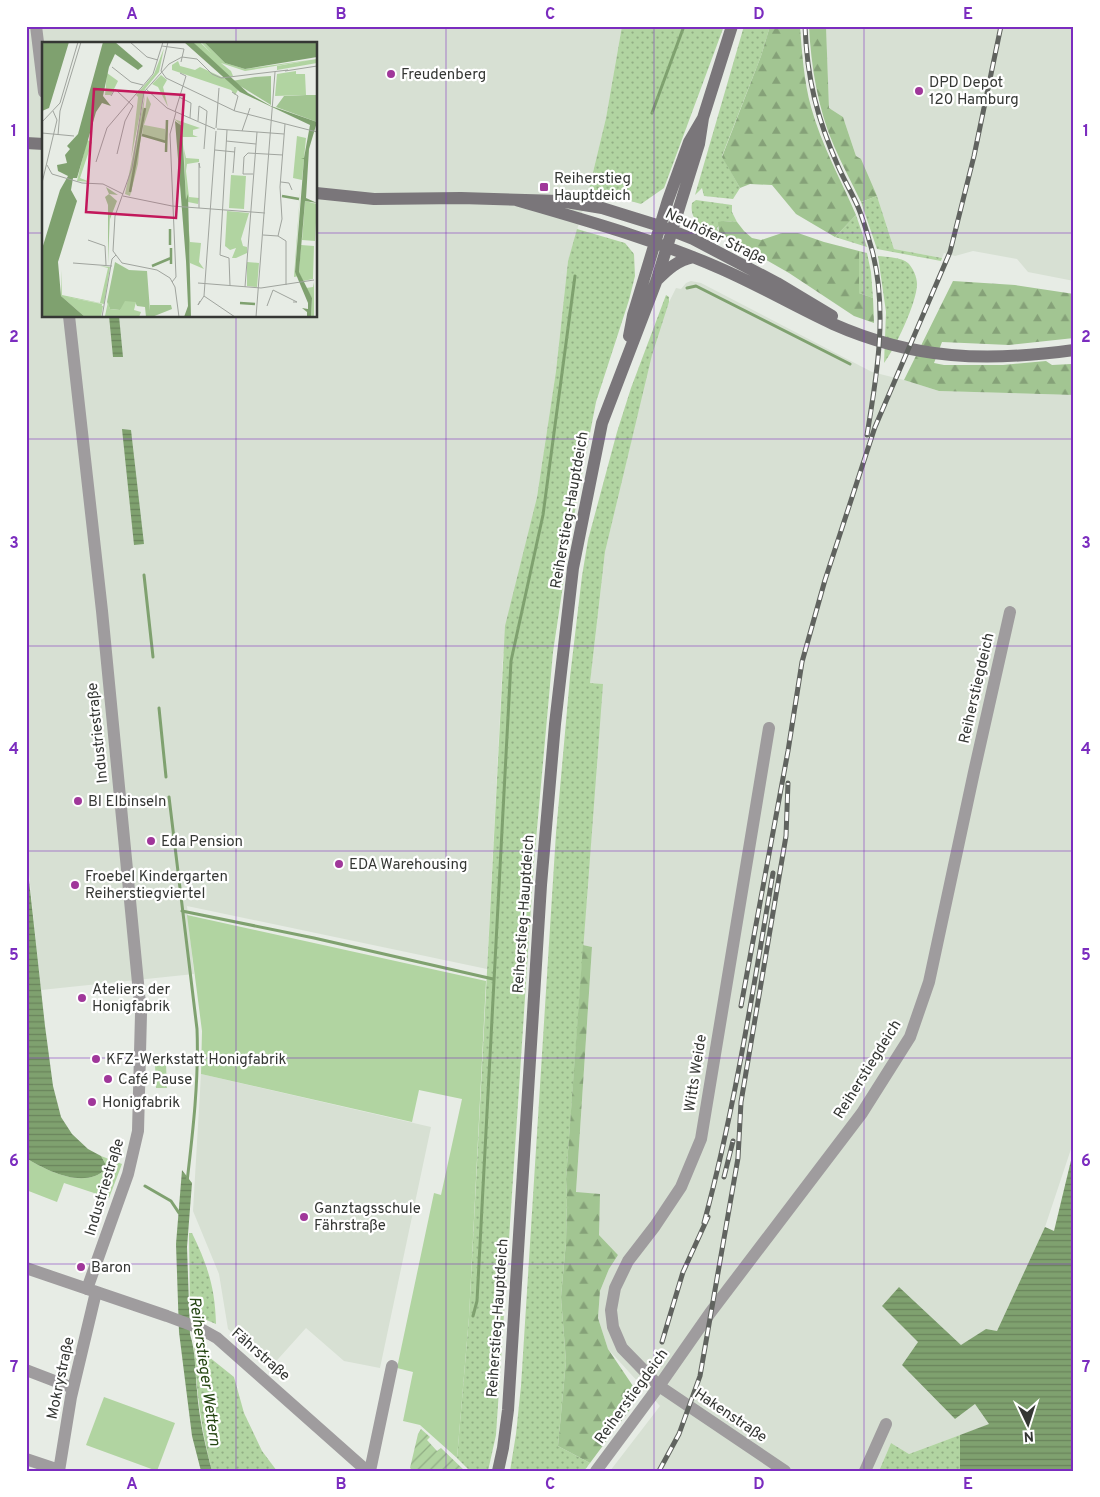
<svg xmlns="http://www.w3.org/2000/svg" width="1100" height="1497" font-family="Overpass,sans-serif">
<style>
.built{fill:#d7e0d3;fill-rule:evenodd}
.grass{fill:url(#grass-dots)}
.forest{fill:url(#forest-firs)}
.park{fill:#b1d4a1}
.garden{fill:url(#garden-furrows)}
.water{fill:url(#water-rules)}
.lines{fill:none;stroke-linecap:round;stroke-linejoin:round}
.stream{stroke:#7fa16f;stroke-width:3}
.street{stroke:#9f9c9e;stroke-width:12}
.secondary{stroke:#7a767a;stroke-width:12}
.rail-casing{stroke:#60635f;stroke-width:5}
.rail{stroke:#fff;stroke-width:3;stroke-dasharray:9;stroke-linecap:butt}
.grid{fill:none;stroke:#7b2cbf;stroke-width:1;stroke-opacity:0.55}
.poi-dot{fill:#a0379a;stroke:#fff;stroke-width:2}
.labels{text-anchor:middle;stroke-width:4.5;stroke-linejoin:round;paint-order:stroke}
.poi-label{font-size:15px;fill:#353734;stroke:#fff;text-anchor:start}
.street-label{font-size:15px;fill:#353734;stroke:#fff}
.water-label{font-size:16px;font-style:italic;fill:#244511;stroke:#fff}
.inset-river{fill:none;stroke:#7fa16f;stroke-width:2.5}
.inset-road{fill:none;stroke:#a0a49e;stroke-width:1}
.view{fill:#c2185b;fill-opacity:0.15;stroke:#c2185b;stroke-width:2.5}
.inset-edge{fill:none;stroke:#353734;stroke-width:2.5}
.neatline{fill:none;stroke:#7b2cbf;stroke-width:2}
.grid-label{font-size:16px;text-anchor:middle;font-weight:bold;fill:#7b2cbf}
</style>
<defs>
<pattern id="grass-dots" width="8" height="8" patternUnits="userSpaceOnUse" patternTransform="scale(1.25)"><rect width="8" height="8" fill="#b1d4a1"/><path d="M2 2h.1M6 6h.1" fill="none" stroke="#91ad84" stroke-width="1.8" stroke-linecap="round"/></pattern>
<pattern id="forest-firs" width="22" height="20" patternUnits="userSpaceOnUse" patternTransform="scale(1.25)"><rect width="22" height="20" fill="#a2c592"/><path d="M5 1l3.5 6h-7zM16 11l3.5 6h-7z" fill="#85a178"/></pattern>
<pattern id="garden-furrows" width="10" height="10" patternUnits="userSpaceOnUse" patternTransform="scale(1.25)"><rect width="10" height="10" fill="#b1d4a1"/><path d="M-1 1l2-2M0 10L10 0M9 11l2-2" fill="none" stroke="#91ad84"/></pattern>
<pattern id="water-rules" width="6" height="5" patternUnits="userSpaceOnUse" patternTransform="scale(1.25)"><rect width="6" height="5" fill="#7fa16f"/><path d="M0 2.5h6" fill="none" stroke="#69845c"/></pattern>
</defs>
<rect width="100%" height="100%" fill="#e7ece5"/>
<path class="built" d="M26,26H622L606,118L589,189L568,261L556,371L537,497L515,587L503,656L487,969L187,906L194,974L41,990L26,845ZM44,44H316V316H44Z
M826,26H1074V281L1028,272L1017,259L973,251L955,256L944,253L942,258L894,249L877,196L856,156L843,117L829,108Z
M691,281L701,283L872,372L904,380L939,391L1074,395V1140L1045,1227L997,1331L986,1329L961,1346L899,1287L918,1342L902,1365L955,1419L975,1404L990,1424L909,1454L891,1443L879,1471H610L660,1406L608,1349L598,1318L600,1291L609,1269L618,1255L599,1235V1194L576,1193L592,947L583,945L602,684L590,683L605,552L644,386L655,340L669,302L676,288L681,289L686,283Z
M201,1074L431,1127L380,1368L344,1361L306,1328L270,1368L228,1329L219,1274L193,1211Z"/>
<path class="grass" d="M622,26H724L664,188L641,204L589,189L606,118Z
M744,26H770L761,56L722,156L740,188L733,199L704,196L702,188L695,195Z
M877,196L894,249L942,258L941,261L877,249L861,202Z
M696,200L732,205V212L737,222L723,221L717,228L719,233C704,227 689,222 692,203Z
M856,215L867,247L835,237Z
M577,229L625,243L634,254L635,276L629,300L596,402L571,532L553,652L534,862L496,1435L488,1471H470L457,1458L469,1317L505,626L537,497L556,371L568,261Z
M859,251L867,253L871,272L873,298L859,293Z
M878,256C887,257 901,257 908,263C913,268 917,277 917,284C917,302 895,349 884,363L886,312Z
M666,295L669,297V302L652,355L605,552L590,683L603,684L566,1179L567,1197L566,1242L561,1297L566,1361L558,1446L590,1463L584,1471H510L516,1434L521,1386L556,833L570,677L582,576L588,540L617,432L631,388Z
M189,1233H192C208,1266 215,1288 216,1324L190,1313Z
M194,1345L234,1377L244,1413L262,1451L277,1471H212C201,1429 196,1388 194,1345Z
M960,1435V1471H879L891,1443L909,1454Z"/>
<path class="forest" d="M770,26H800C802,53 804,81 811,107C821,144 841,180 856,215L835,237L796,214L772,185L750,184L740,188L722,157L761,56Z
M809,26H826L829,108L843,117L856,156L861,159L877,196L861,202C852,183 842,165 834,146C818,109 811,67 809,26Z
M723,221L737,222L744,231L752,238L761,240L782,233H798L824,242L859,251V293L873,298L874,323L854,316L789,273L719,233L718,222Z
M953,281L1015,285L1074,294V338L1009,345L942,342L934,363L944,365H1003L1046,361L1052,365L1071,364L1074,365V395L939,391L904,380Z
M583,945L592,947L576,1192L600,1194L599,1235L618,1255L609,1269L600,1291L598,1318L608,1349L637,1392L631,1408L590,1463L558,1446L566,1361L561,1297L566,1242L567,1197L566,1179Z"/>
<path class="park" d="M187,915L486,981L469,1317L457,1458L420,1425L403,1421L413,1372L397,1368L434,1193L441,1195L462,1099L419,1090L412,1122L201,1074L202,1031Z
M166,1064L167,1088H156L155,1065Z
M101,1156L122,1164L109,1198L64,1183L57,1202L26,1190V1158C44,1169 73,1184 95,1176C98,1175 102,1172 105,1170L106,1165Z
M104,1397L175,1423L157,1471L86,1445Z"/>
<path class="garden" d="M421,1429L430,1437L427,1440L437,1451L441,1448L465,1471H413L410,1468L418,1434Z"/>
<path class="water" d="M109,316H119L123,357H113Z
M122,429L131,430L144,544L134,545Z
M26,853L45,1026L53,1086L61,1117L72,1134L88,1149L101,1156L106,1165L105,1170C102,1172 98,1175 95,1176C73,1184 44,1169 26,1158Z
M1074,1148V1471H960V1435L989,1424L975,1404L955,1419L902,1365L918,1342L882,1306L899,1287L961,1345L986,1329L997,1331L1045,1227L1054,1231Z
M182,1170L192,1183L187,1247L190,1334C196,1353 195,1372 197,1391C199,1418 205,1445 212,1471H201L192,1436L179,1332L176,1244Z"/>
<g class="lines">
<path class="stream" d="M652,113L684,26
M687,288L696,286L850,364
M144,575L153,657
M159,708L166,777
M169,797L197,1029C199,1079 193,1131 187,1182
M182,911L314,938L493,979
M145,1186L171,1201L179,1213
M473,1316L477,1301L511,661L543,515L575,276"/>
<path class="street" d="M36,26L44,92
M69,316L102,611L141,1014L138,1131L128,1174L87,1289
M769,728L701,1139L681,1187L655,1226L628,1261L615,1288L611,1310L613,1327L622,1348L659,1386L785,1471
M26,1268L167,1316L199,1328L217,1338L367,1471
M26,1370L73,1388
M26,1459L59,1470
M59,1471L71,1397L96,1292
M370,1471L392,1366
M596,1471L659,1386L710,1313L862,1113L910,1037L929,982L974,772L1010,612
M865,1471L886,1424"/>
<path class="secondary" d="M26,143L44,144
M316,193L374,199L461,198L560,201L602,208L660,226L693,239L777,283L832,316
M516,200C584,220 653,239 717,267C757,284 794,306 833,324C914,360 987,362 1074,350
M657,280C668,269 678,260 693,257
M629,336L633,315L668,200L689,142L703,118L732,26
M498,1471L503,1448L508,1410L541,885L555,724L573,568L602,423L656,282L699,144L703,118"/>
<defs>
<path id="rail" d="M805,26C807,79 817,118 838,166C844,180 852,193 858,207C864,221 868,236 872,250C888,311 877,375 867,435
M741,1006L788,751L802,662L825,580L875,427L950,252L974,156L1001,26
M724,1177L733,1141
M704,1223C735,1108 753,990 773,873
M662,1342L683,1272L708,1217
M659,1471L679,1434L700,1376L738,1158L741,1102L786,836L788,783"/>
</defs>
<use href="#rail" class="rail-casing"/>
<use href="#rail" class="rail"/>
</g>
<path class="grid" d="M236,26V44M446,26V1471M654,26V1471M864,26V1471M26,233H44M316,233H1074M236,316V1471M26,439H1074M26,646H1074M26,851H1074M26,1058H1074M26,1264H1074"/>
<g class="poi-dot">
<circle cx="391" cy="74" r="5"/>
<circle cx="919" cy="91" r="5"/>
<rect x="539" y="182" width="10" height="10" rx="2.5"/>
<circle cx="78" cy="801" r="5"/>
<circle cx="151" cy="841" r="5"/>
<circle cx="339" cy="864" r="5"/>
<circle cx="75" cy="885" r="5"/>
<circle cx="82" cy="998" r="5"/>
<circle cx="96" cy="1059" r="5"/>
<circle cx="108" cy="1079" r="5"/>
<circle cx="92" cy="1102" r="5"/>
<circle cx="304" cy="1217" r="5"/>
<circle cx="81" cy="1267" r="5"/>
</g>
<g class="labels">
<g class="poi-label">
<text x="401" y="79">Freudenberg</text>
<text x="929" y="87">DPD Depot<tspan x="929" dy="17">120 Hamburg</tspan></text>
<text x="554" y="183">Reiherstieg<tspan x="554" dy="17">Hauptdeich</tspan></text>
<text x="88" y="806">BI Elbinseln</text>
<text x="161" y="846">Eda Pension</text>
<text x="349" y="869">EDA Warehousing</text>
<text x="85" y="881">Froebel Kindergarten<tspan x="85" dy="17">Reiherstiegviertel</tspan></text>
<text x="92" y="994">Ateliers der<tspan x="92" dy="17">Honigfabrik</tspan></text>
<text x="106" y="1064">KFZ-Werkstatt Honigfabrik</text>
<text x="118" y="1084">Café Pause</text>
<text x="102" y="1107">Honigfabrik</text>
<text x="314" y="1213">Ganztagsschule<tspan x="314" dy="17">Fährstraße</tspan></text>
<text x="91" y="1272">Baron</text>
</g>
<g class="street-label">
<text transform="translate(716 236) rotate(26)" y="5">Neuhöfer Straße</text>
<text transform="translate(569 510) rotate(-80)" y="5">Reiherstieg-Hauptdeich</text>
<text transform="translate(976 688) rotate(-77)" y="5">Reiherstiegdeich</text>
<text transform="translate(97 733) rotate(-96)" y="5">Industriestraße</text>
<text transform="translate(523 914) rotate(-86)" y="5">Reiherstieg-Hauptdeich</text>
<text transform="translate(867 1069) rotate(-58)" y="5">Reiherstiegdeich</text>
<text transform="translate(695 1073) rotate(-81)" y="5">Witts Weide</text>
<text transform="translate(104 1187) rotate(-73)" y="5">Industriestraße</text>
<text transform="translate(497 1318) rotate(-86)" y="5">Reiherstieg-Hauptdeich</text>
<text transform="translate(261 1354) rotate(41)" y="5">Fährstraße</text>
<text transform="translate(60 1378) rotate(-78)" y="5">Mokrystraße</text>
<text transform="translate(631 1396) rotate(-54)" y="5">Reiherstiegdeich</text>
<text transform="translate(731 1415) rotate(34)" y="5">Hakenstraße</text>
</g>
<g class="water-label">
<text transform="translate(206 1371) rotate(82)" y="6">Reiherstieger Wettern</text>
</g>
</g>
<g transform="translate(42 42)">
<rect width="275" height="275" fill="#e7ece5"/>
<path d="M151,0H158L169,11L159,0H162L183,21L203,27L275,17L203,29L179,21L189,29L191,34L186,35ZM122,6L117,30L103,47L89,117L96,55L94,53L112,32ZM275,17V21L235,28V24ZM65,31L76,39L69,53H63ZM119,33L125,38L121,45L126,65L116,45L110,42ZM103,52L96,122L88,154L83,152ZM45,98L50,100L38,136L48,140L35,139ZM58,224L68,225L62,262L24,255L61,264L59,275H43L19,254V228L20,253L58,261L66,226Z" fill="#b1d4a1"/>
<path d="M229,34V63L190,39L213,35ZM264,53H275V80L234,65L242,54ZM64,145L76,153L67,152L75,159L68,177V169L66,222V163L63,155L67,152ZM73,220L87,228L105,229L108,269V263H129L130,267L110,275H104L103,265L95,264L93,260L78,268L68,267L65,260Z" fill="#a2c592"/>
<path d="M136,19L138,24L153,28L158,25L184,37L196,48L193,53L189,48L130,28V23ZM254,29V32H263L264,53L233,54L235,32ZM105,54L109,62L102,83L123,87L124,100L100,93ZM132,77L158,86L151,88V93L156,95H140V84ZM142,107L144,116L157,117V120L145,122L144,129L147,155L157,156L156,162L146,160L144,163ZM189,133L204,134L202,167L187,166ZM259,137L253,230L257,234L252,235ZM145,166L148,200L159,201L157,220L162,227L148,221ZM185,169L207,171L199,197L201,204L205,205V211L194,216H190L194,206L188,208L183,204ZM205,220L217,221L215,245L205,244ZM272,240V275H269L270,256L264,246L271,245ZM20,254L60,262L58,275H44ZM83,259L94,260L92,268L99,270L97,275L63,274L66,260L68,267L78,268Z" fill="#b1d4a1"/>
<path d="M255,94L264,96L260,138L251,136ZM263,159L275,162L273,199L260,198ZM259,203L272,204L271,237L261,239L257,231Z" fill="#b1d4a1"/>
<path d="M0,0H27L7,66L0,69ZM61,0H73L101,24L96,28L73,12L67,25L61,54L69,64L60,61L54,70L35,136H31L29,148L35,159L16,220L19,254L43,275H0V207L18,148L26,134L16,129L15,123L25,121L23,113L28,107L25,104L36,92ZM142,0H151L206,51L229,64L275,80L267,107L264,156L275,161L263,159L257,230L270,256L269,275H265V270L260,266L266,267V261L253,230L262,117L259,116H262L268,83L198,50ZM162,0H275V15L203,27L183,21ZM133,79L140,84L144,158L146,152L149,275H142L146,264L144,219Z" fill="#7fa16f"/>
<path class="inset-river" d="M100,93L124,100M124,110L125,78M88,150L103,66M240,154L257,157M128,187V203M129,206V222M110,224L129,216M198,261L213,262"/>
<path class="inset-road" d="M88,0L105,15L116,18M126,0L119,29L124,36L193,69L275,90M120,4L142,7L139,20M70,25L89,40L101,43M243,29L275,24M104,47L125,66L173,87M190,50L196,54L192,69M69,54L73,47L91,64L83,79L75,112M137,55L149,61L148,76M133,70L144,34L138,31M156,79L157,64L165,69L162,107M0,80L18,61L36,0M174,86L177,46M175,87L242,92M185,88L178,213L187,216L188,244M200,89L208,66M0,91L32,94M16,93L18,69L39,0M184,99L214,102M173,108L193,110M54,120L65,86L111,32L121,0M5,123L10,132L40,141L61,142L81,152M191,131L193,105M211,132H201L202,115L206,111L241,113M239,140L247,141L250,148M0,141L15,78L11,69M81,154L130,164L223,171M157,166V121L158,126M221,193L236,194L240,177L238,145L243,82M236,194L244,199V243M46,198L63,204L64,223M31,221L70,224M130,240L134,235L128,92L134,70M156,241L219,246L272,238M203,245L215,90M231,248L255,260H251M162,254L193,275M158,259L156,263L162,254L174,89M225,264L231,248M60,275L70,217L74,213M137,275L133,245L128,236L115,228L80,221L71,209L73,174L90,126L102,50L127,22L140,15L155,17L170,32L179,36L246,28M214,275L233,30"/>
<path class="view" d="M52,47L142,53L134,176L44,170Z"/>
<rect width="275" height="275" class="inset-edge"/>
</g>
<rect width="1100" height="1497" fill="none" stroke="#ffffff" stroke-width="55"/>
<g transform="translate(1028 1424) rotate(176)" stroke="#ffffff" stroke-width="4" paint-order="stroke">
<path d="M0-4L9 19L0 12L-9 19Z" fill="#353734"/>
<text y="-8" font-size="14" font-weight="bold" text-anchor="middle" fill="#353734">N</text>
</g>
<rect x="28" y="28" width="1044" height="1442" class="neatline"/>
<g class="grid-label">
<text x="132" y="19">A</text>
<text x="341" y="19">B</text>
<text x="550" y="19">C</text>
<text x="759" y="19">D</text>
<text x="968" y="19">E</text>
<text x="14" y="136">1</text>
<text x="1086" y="136">1</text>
<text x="14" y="342">2</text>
<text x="1086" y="342">2</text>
<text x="14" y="548">3</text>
<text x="1086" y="548">3</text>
<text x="14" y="754">4</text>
<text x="1086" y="754">4</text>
<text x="14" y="960">5</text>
<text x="1086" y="960">5</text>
<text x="14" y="1166">6</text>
<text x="1086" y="1166">6</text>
<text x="14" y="1372">7</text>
<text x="1086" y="1372">7</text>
<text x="132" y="1489">A</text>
<text x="341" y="1489">B</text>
<text x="550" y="1489">C</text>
<text x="759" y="1489">D</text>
<text x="968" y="1489">E</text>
</g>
</svg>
